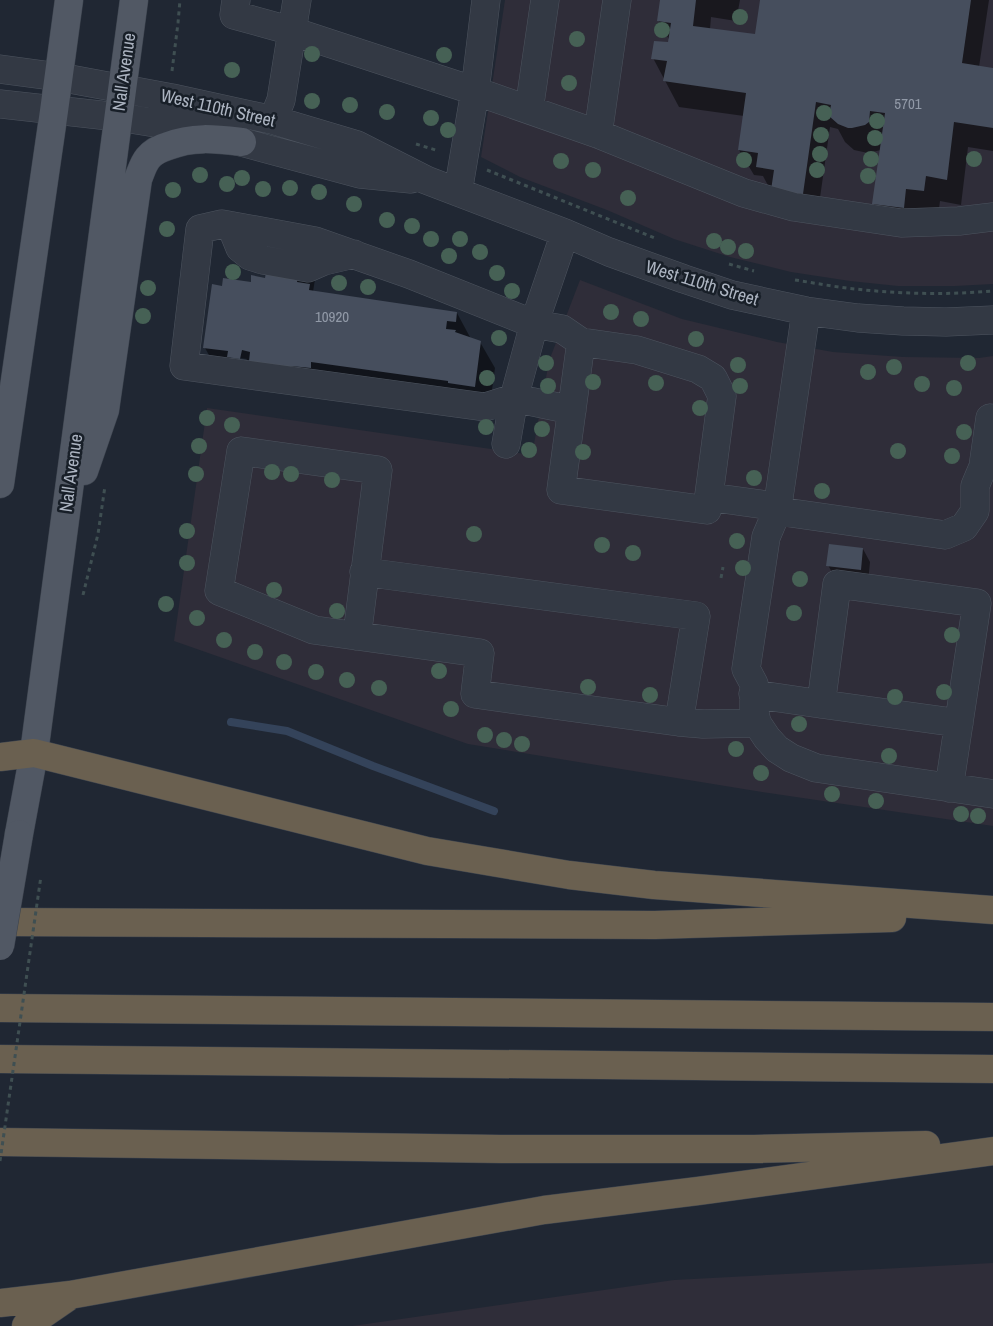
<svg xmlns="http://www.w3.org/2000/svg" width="993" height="1326" font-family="'Archivo Narrow',sans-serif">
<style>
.medical{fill:#2f2d39}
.shadow{fill:#0007;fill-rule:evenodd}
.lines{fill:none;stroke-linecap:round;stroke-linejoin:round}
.stream{stroke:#34435a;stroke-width:8}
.building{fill:#464e5d}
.minor-casing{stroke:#4d545f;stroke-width:29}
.major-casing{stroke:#3c434e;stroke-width:29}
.highway-casing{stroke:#3d444f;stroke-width:29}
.path{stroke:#3f4f52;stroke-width:3;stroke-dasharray:4 4;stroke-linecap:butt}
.minor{stroke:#333944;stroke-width:28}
.major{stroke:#515864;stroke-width:28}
.highway{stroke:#6a6050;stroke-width:28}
.major-bridge-casing{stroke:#3c434e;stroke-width:29;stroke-linecap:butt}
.path-bridge{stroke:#3f4f52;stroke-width:3;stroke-dasharray:4 4;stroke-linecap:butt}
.major-bridge{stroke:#515864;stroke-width:28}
.tree{fill:#466155}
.labels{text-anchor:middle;stroke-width:5;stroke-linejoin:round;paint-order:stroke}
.number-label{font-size:15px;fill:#929aa8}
.street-label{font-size:18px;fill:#acb4c1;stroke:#181f28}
</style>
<rect width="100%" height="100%" fill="#202733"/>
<path class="medical" d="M505,0H993V284L955,286H898L850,281L791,272L730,257L674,239L607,210L520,177L481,157Z
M580,280L682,319L777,342L833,352L903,357L979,358L993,356V826L762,792L468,744L174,641L207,408L532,455L549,361Z
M993,1263V1326H352L674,1280Z"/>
<path class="shadow" d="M661,0H740L736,21L711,17L710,29L756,36L761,0H989L979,67L993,69V151L968,147L961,205L940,201L938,216L888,229L873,203L881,150L868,153L854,150L845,142L838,129L830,127L817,219L772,193L763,176L754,175L739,150L744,116L679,107L653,58L670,41L658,20Z
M267,279H315L313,292L457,313L471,339L480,342L495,368L489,412L219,373L205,348L223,287L252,283ZM231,357L247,359L246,361L231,359Z
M863,549L870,562L868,583L835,578L828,565Z"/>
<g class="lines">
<path class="stream" d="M231,722L287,731L373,766L494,811"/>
</g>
<path class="building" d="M660,0H696L693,26L755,34L760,0H971L962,63L993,68V128L954,122L947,180L926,176L924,191L906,189L904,208L872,204L885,113L870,111L869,122L865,125L852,128H848L838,124L829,116L831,105L816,102L803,194L771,190L774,170L756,167L758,153L738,150L746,93L663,81L667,61L651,59L654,41L668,42L671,23L657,21Z
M270,248L301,252L297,282L310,284L309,290L457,312L456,322L447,321L446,329L456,330L455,332L481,341L475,387L448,383V381L311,362V368L291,366L290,367L249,361L250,352L242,350L240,359L227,357L228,351L203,348L212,284L222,286L223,278L251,282V275L265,278Z
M829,544L863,548L861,570L826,566Z"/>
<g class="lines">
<defs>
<path id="minor" d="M236,0L234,15L292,31L297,0
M486,0L475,91L598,134L744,193L794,207L901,223L959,221L993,217
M0,69L59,77L172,98L273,120L357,145L426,180L565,233L609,252L684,279L732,295L806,311L858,318L903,321L946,322L993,320
M0,104L118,117L193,129L360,174L411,179
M529,110L545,0
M273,120L281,100L292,31L475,91L458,192
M598,134L617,0
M231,226L240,248L250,256L263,260L308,268L324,261L354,254
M565,233L534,324L562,329L581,342L561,490L707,510L722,396L713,378L698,369L637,350L581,342
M806,311L777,511L766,537L746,669L754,684V709L757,723L767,738L777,749L791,758L816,768L993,794
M506,444L514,398L485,407L184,366L200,229L222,224L315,241L409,274L534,324L514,398L572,410
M709,497L766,505L777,511L945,535L964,527L975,511V486L983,467L990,418
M364,572L696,616L679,722
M357,636L378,470L241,451L219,591L314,630L480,653L475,694L679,722L703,724L757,723
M753,694L821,704L837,584L977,603L949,788
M821,704L959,723"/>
<path id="major" d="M84,471L105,410L138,179C141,172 143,164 148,158C153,152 161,148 168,146C193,136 216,139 242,142
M0,484L54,111L69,0
M19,834L34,753L134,0"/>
<path id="highway" d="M0,757L34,753L427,851L569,875L654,885L993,910
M0,922L655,925L892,918
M0,1008L993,1017
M0,1059L993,1069
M0,1142L501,1149H754L926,1145
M0,1303L70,1295L544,1210L698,1191L993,1151
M26,1326L68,1297"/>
</defs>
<use href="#minor" class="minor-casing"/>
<use href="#major" class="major-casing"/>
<use href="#highway" class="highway-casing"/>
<path class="path" d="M172,71L178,23L180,0
M416,144L439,151
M487,170L655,238
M729,264L754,271
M795,280C815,283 835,287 855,289C901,294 947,295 993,291
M721,578L723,567
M83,595L98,534L105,486"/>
<use href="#minor" class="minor"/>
<use href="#major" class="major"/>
<use href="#highway" class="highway"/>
<defs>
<path id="major-bridge" d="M0,946L19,834"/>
</defs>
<use href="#major-bridge" class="major-bridge-casing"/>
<path class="path-bridge" d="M0,1161L41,876"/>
<use href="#major-bridge" class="major-bridge"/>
</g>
<g class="tree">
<circle cx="740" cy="17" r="8"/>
<circle cx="662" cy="30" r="8"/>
<circle cx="577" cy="39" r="8"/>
<circle cx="312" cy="54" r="8"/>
<circle cx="444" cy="55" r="8"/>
<circle cx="232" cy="70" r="8"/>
<circle cx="569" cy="83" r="8"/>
<circle cx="312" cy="101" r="8"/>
<circle cx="350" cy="105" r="8"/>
<circle cx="387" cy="112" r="8"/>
<circle cx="824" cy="113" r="8"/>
<circle cx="431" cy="118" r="8"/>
<circle cx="877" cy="121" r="8"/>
<circle cx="448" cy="130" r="8"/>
<circle cx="821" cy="135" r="8"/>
<circle cx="875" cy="138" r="8"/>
<circle cx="820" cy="154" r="8"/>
<circle cx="871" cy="159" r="8"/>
<circle cx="974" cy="159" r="8"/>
<circle cx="744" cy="160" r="8"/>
<circle cx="561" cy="161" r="8"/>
<circle cx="593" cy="170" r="8"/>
<circle cx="817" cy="170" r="8"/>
<circle cx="200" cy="175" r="8"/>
<circle cx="868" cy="176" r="8"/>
<circle cx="242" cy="178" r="8"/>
<circle cx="227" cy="184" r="8"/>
<circle cx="290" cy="188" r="8"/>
<circle cx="263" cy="189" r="8"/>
<circle cx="173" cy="190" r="8"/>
<circle cx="319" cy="192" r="8"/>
<circle cx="628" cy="198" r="8"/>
<circle cx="354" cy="204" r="8"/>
<circle cx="387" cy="220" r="8"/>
<circle cx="412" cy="226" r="8"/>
<circle cx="167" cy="229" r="8"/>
<circle cx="431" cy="239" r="8"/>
<circle cx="460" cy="239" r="8"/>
<circle cx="714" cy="241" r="8"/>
<circle cx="728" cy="247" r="8"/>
<circle cx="746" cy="251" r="8"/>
<circle cx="480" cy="252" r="8"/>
<circle cx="449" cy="256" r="8"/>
<circle cx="233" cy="272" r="8"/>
<circle cx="497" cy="273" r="8"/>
<circle cx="339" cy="283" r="8"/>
<circle cx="368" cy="287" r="8"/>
<circle cx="148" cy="288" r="8"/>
<circle cx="512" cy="291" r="8"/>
<circle cx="611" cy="312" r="8"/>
<circle cx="143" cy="316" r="8"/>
<circle cx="641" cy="319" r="8"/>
<circle cx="499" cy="338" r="8"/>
<circle cx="696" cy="339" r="8"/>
<circle cx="546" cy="363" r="8"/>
<circle cx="968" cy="363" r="8"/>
<circle cx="738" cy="365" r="8"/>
<circle cx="894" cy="367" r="8"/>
<circle cx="868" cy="372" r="8"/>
<circle cx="487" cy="378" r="8"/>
<circle cx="593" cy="382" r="8"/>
<circle cx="656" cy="383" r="8"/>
<circle cx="922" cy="384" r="8"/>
<circle cx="548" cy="386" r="8"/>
<circle cx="740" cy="386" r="8"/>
<circle cx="954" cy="388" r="8"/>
<circle cx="700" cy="408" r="8"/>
<circle cx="207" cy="418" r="8"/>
<circle cx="232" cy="425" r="8"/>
<circle cx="486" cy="427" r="8"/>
<circle cx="542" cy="429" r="8"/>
<circle cx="964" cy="432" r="8"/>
<circle cx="199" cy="446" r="8"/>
<circle cx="529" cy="450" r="8"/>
<circle cx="898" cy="451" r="8"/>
<circle cx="583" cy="452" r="8"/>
<circle cx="952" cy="456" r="8"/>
<circle cx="272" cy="472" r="8"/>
<circle cx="196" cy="474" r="8"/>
<circle cx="291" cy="474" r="8"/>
<circle cx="754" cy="478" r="8"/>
<circle cx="332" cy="480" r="8"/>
<circle cx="822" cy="491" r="8"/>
<circle cx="187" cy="531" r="8"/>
<circle cx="474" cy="534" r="8"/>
<circle cx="737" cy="541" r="8"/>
<circle cx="602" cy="545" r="8"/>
<circle cx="633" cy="553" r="8"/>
<circle cx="187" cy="563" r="8"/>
<circle cx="743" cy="568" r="8"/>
<circle cx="800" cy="579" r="8"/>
<circle cx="274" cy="590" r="8"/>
<circle cx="166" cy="604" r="8"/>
<circle cx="337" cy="611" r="8"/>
<circle cx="794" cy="613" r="8"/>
<circle cx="197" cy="618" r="8"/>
<circle cx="952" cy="635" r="8"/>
<circle cx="224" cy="640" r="8"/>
<circle cx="255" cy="652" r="8"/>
<circle cx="284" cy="662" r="8"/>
<circle cx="439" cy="671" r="8"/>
<circle cx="316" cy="672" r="8"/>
<circle cx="347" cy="680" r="8"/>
<circle cx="588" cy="687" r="8"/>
<circle cx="379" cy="688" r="8"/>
<circle cx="944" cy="692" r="8"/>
<circle cx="650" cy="695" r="8"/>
<circle cx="895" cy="697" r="8"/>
<circle cx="451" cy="709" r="8"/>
<circle cx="799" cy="724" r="8"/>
<circle cx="485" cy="735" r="8"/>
<circle cx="504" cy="740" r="8"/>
<circle cx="522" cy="744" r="8"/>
<circle cx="736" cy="749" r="8"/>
<circle cx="889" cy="756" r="8"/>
<circle cx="761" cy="773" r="8"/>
<circle cx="832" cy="794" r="8"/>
<circle cx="876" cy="801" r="8"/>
<circle cx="961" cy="814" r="8"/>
<circle cx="978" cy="816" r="8"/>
</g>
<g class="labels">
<g class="number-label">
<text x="908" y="109">5701</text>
<text x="332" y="322">10920</text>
</g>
<g class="street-label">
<text transform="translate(124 72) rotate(-82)" y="6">Nall Avenue</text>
<text transform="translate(218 108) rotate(13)" y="6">West 110th Street</text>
<text transform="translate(702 283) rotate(17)" y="6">West 110th Street</text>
<text transform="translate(71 473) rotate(-82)" y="6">Nall Avenue</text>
</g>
</g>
</svg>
